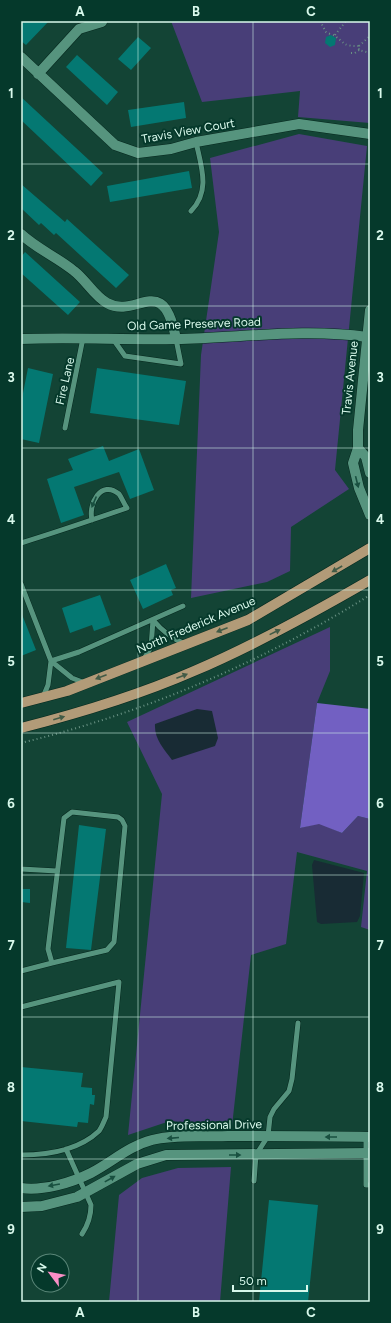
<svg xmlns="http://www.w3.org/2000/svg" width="391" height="1323" font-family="Figtree,sans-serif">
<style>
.green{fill:#483e78}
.forest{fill:#7260c2}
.water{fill:#182b34}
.building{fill:#047872}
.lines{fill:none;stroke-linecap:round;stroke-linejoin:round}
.service-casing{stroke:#06281e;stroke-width:6}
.minor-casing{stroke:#06281e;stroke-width:11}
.tertiary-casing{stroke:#06281e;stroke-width:11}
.primary-casing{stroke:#06281e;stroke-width:11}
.path{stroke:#699284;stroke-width:2;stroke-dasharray:1 3;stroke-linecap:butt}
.service{stroke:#56947e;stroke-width:5}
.minor{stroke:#56947e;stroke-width:10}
.tertiary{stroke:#56947e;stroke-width:10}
.primary{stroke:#b29b78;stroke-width:10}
.oneway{fill:#195040}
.oneway2{fill:#425b46}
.grid{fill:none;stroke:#d9f9ec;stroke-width:1;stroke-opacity:0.55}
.labels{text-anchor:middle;stroke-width:4;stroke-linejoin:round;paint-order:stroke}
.street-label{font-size:12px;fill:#d9f9ec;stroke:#05392b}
.neatline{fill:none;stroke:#d9f9ec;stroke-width:1.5}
.grid-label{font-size:13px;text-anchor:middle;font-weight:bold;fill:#d9f9ec}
</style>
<rect width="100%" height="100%" fill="#134435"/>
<path class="green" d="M171,21H370V123L298,117L300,91L202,102Z
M299,134L367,146L335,470L349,489L291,527L290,571L267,582L191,598L201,355L219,232L210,158Z
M330,627V671L317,703L300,828L319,823L342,833L358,816L370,819V930L361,927L367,871L297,852L286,944L251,955L232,1126L170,1121L128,1135L162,794L127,722Z
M231,1167L220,1302H109L119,1195L142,1178L178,1168Z"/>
<path class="forest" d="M317,703L370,709V819L358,816L342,833L319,824L300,828Z"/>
<path class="water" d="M197,709L212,711L218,738L215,746L172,760C164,749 154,739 155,724Z
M314,860L364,873L360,916L357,922L321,924L317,922L312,865Z"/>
<path class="building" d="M25,21H49L26,45L21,41V25Z
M331,35L336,38L335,45L330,47L325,43L326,37Z
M138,37L151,48L131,70L118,59Z
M77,55L118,92L107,105L66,67Z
M21,97L103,173L91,186L21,120Z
M184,102L186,118L131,127L128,110Z
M189,171L192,188L110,202L107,186Z
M21,184L65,222L67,219L129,275L116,288L56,233L54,235L41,223L39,225L21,208Z
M25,252L80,302L68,315L21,273V257Z
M28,368L53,374L39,443L21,439V403Z
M97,368L186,381L179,425L90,413Z
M103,446L109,461L139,449L154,490L130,499L119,472L74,487L84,515L61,523L47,479L73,470L68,459Z
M166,564L176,588L171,590L173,595L143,609L130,580Z
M100,595L111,625L94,631L92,625L70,633L62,608Z
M21,612L36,650L21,656Z
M79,825L106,829L91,950L66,948Z
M21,889H30V903L21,902Z
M21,1067L83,1073L81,1087L92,1088V1095H95L94,1105L90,1104L88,1123L78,1122L77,1127L21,1121Z
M269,1200L318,1205L308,1302H259Z"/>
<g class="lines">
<defs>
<path id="service" d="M191,211C211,191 201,166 196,142
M113,339L125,356L181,364L176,339
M65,428L83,338
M21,543C57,532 92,520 127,508C124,504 122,498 119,494C101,479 88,504 92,520
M21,584L51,661L79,652L183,606
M153,620C162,631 171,638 185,644
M144,659L151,647L153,620
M51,661L72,678L85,683
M43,697L48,685L51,661
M21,869L57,871
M21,971L52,963L48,949L64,818L72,812L118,817L122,820L125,826L114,942L107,950L52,963
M21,1007L119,982L106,1117C104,1121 102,1127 99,1131C79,1150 47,1155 21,1155
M366,1137V1185H370
M66,1149L91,1205C91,1217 88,1225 82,1234
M254,1181L256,1155L268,1136L270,1117L274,1109L289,1091L292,1079L298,1023"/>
<path id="minor" d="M21,57L115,145L138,153L171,149L196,142L299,124L370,134
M38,74L79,29L102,22
M21,234C37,249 57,257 74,271C86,280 94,296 107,303C137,320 163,270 176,339
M21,339C73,337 124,340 176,339C239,338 304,328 367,337
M21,1188C43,1191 71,1183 91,1173C112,1162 129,1146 152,1140C174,1134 205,1137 228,1136C275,1136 323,1136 370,1137
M21,1207L42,1206L77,1197L137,1164L166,1155L370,1153"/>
<path id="tertiary" d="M370,310L358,430V448L353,463L359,488L370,515
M358,448L366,457L370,473"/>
<path id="primary" d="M21,703L67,691L248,620L370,548
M21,728C80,713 139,695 194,671C255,645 313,613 370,580"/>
</defs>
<use href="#service" class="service-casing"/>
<use href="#minor" class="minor-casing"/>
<use href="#tertiary" class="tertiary-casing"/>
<use href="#primary" class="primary-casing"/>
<path class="path" d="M320,21L326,32C328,34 333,34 335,36C346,44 343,46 359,46V50L370,53
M335,35L346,21
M359,46L370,36
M351,53H355L359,50
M21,743C145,713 262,662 370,595"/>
<use href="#service" class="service"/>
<use href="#minor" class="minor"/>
<use href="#tertiary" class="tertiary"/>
<use href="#primary" class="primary"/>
</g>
<defs><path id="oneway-solid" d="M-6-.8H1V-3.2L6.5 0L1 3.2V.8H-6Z"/></defs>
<g class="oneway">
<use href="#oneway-solid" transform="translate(357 482) rotate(76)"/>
<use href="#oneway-solid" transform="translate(94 502) rotate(113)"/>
<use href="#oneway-solid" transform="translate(331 1137) rotate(-180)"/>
<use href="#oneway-solid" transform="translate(173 1138) rotate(175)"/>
<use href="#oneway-solid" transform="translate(235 1155)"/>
<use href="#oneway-solid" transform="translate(110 1179) rotate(-29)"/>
<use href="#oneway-solid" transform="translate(54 1185) rotate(170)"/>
</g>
<g class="oneway2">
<use href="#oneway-solid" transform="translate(337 569) rotate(150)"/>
<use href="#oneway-solid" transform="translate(222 630) rotate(159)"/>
<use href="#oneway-solid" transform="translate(275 632) rotate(-26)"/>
<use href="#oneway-solid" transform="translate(182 676) rotate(-21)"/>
<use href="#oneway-solid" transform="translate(101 677) rotate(159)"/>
<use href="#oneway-solid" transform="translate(59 718) rotate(-16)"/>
</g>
<path class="grid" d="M138,21V1302M253,21V1302M21,164H370M21,306H370M21,448H370M21,590H370M21,733H370M21,875H370M21,1017H370M21,1159H370"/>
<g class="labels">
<g class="street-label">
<text transform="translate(188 131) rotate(-10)" y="4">Travis View Court</text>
<text transform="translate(194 324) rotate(-2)" y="4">Old Game Preserve Road</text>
<text transform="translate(350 378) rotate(-84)" y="4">Travis Avenue</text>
<text transform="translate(65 381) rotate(-77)" y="4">Fire Lane</text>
<text transform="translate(196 625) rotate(-23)" y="4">North Frederick Avenue</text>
<text transform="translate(214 1125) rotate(-1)" y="4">Professional Drive</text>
</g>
</g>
<rect width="391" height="1323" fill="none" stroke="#05392b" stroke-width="44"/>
<g transform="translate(50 1273) rotate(302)"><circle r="19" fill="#05392b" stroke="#5a8678"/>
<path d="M0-3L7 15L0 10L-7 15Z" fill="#fa8fc6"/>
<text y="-6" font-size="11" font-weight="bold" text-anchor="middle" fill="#d9f9ec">N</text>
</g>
<path d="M233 1285v6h74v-6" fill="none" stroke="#d9f9ec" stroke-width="2"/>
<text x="239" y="1285" font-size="12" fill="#d9f9ec" stroke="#05392b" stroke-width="3" paint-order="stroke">50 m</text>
<rect x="22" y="22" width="347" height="1279" class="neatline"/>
<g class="grid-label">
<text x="80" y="16">A</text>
<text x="196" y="16">B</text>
<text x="311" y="16">C</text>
<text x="11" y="98">1</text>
<text x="380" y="98">1</text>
<text x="11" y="240">2</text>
<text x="380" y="240">2</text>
<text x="11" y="382">3</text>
<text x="380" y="382">3</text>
<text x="11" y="524">4</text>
<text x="380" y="524">4</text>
<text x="11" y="666">5</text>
<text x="380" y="666">5</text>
<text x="11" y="808">6</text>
<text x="380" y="808">6</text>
<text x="11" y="950">7</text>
<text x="380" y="950">7</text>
<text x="11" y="1092">8</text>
<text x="380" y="1092">8</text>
<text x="11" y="1234">9</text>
<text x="380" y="1234">9</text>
<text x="80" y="1317">A</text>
<text x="196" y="1317">B</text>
<text x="311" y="1317">C</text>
</g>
</svg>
